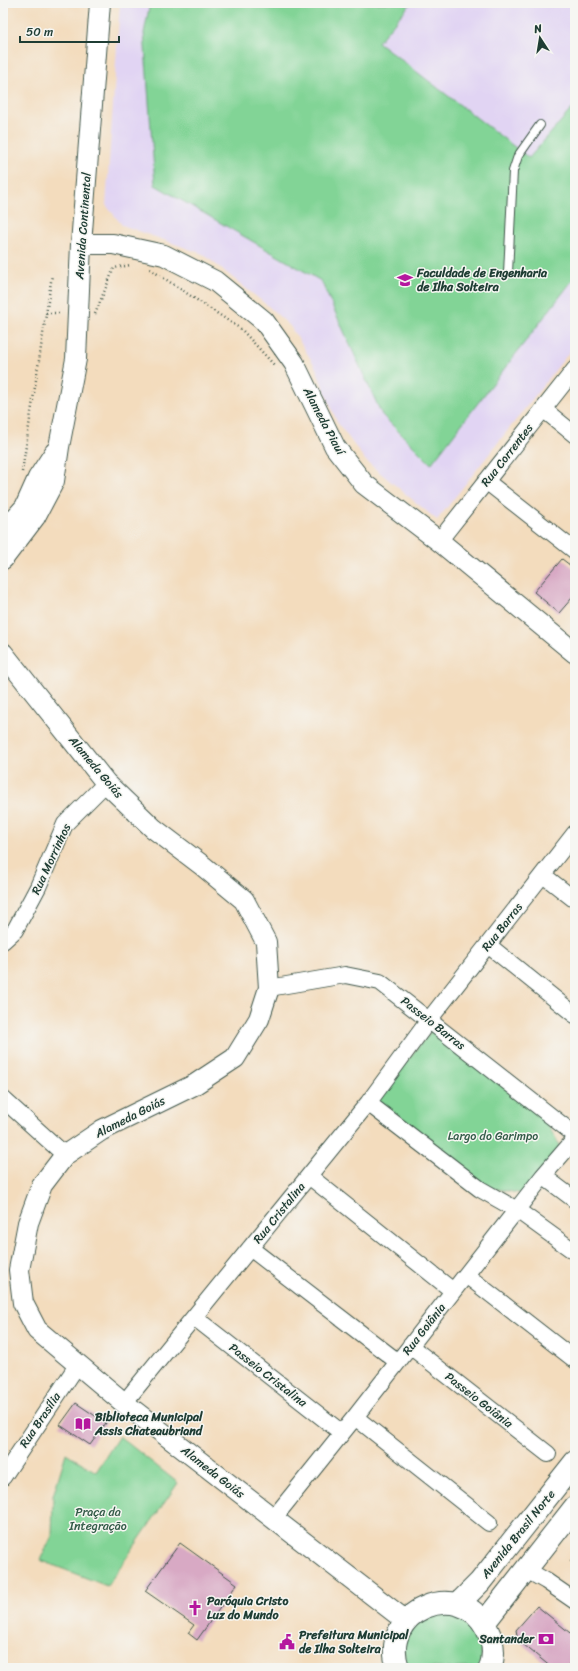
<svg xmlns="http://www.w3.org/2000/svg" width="578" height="1671" font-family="Sriracha,sans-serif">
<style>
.built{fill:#e1d4f3}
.green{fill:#82d496;stroke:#508865}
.building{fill:#d8a9c4}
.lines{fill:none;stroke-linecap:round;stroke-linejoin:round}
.service-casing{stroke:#3f5549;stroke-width:10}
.minor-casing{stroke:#3f5549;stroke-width:18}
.tertiary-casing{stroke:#3f5549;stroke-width:22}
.secondary-casing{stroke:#3f5549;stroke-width:24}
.path{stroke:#3f5549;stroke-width:2.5;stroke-dasharray:1 3;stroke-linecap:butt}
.service{stroke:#fff;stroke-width:8}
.minor{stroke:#fff;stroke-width:16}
.tertiary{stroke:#fff;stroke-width:20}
.secondary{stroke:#fff;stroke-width:22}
.labels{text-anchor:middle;stroke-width:3;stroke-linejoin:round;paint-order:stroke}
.street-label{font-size:12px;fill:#1f3d34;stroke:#f6f6f2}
.poi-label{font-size:12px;font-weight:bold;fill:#1f3d34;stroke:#f6f6f2;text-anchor:start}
.park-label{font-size:12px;fill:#335b48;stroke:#f6f6f2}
</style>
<rect width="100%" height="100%" fill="#f6f6f2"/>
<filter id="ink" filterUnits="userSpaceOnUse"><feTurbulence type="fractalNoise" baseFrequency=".025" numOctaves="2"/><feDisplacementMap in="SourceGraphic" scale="8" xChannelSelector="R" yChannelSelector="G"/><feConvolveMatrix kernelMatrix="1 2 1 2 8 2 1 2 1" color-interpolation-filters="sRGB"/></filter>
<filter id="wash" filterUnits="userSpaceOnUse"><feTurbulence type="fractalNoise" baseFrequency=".012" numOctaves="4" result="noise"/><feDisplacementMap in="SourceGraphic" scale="16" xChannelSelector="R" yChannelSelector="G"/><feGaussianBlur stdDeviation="0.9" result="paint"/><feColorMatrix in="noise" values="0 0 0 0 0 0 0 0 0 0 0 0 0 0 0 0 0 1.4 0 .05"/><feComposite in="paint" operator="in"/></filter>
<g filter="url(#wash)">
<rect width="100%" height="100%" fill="#f3dcbd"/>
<path class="built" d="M120,3H575V345L437,520L366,461L337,422L315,366L290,326L268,306L203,254L122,225L106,205Z"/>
<path class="green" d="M150,3H411L378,42L529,158L575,105V277L431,464L382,415L321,281L155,185L144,33Z
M432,1030L543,1116L560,1147L523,1194L481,1186L374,1101Z
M119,1436L178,1483L107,1586L40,1560L52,1536L53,1496L66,1453L96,1472Z
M455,1613C479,1626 487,1642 479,1668H406C401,1634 403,1636 428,1614Z"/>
<g id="blocks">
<path class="building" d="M562,559L575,569V600L572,598L559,613L534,592Z
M76,1403L106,1423L90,1445L60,1425Z
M180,1543L237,1584L197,1640L188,1633L194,1625L145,1591Z
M575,1555V1565L570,1561Z
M537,1606L575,1637V1656L566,1668H552L518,1640L516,1630Z"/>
</g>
</g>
<g filter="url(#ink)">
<use href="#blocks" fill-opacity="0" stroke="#3f5549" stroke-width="1"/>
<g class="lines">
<defs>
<path id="service" d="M508,273L513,171L518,156L540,125"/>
<path id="minor" d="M543,409L575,435
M486,481L575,551
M439,541L575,369
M543,875L575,900
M3,941L15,930L38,887L65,824L106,783
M488,945L575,1015
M269,988L345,975L380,982L575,1135
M3,1099L65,1155
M368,1103L480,1189L517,1210L575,1252
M309,1176L453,1291
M543,1176L575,1200
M250,1248L398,1362
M466,1275L575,1360
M194,1317L342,1433
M410,1346L548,1454
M124,1403L368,1103L429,1020L575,833
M355,1417L489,1523
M3,1477L78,1364
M273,1519L355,1417L543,1176L575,1139
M525,1569L546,1581L575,1601"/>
<path id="tertiary" d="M81,244H113L164,255L215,281L264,321L294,363L335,447L364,484L439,541L575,653
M3,532L25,507L38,478L55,452
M3,559L35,517L54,481L59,447L76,359L81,244L100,3
M3,653L106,783L153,828L203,866L244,900L266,942L269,988L259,1019L235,1058L194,1085L102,1130L65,1155L42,1185L28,1223L19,1270L23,1303L37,1330L124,1403L406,1621"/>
<path id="secondary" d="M458,1604L480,1582L575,1462
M484,1623L575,1507
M398,1668C378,1611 460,1576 487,1629C493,1641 495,1655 490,1668"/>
</defs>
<use href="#service" class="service-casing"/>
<use href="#minor" class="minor-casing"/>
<use href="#tertiary" class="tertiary-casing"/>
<use href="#secondary" class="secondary-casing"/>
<path class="path" d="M150,269L241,329L275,366
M46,313H62
M95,314L114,268L131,265
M22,472L52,275"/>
<use href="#service" class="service"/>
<use href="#minor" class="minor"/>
<use href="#tertiary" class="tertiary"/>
<use href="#secondary" class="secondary"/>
</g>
</g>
<defs>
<symbol id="university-bare" viewBox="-9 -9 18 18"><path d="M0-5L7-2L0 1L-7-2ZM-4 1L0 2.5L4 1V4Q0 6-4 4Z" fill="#b5179e" stroke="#f6f6f2" stroke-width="2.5" paint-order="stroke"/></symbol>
<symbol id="library-bare" viewBox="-9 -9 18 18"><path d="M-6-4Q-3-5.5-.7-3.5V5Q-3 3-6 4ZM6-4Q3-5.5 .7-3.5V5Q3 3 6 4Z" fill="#b5179e" stroke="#f6f6f2" stroke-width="2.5" paint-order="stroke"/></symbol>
<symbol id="church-bare" viewBox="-9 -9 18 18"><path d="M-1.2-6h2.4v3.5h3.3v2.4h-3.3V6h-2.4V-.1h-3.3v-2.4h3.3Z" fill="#b5179e" stroke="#f6f6f2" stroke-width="2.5" paint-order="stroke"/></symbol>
<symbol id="bank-bare" viewBox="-9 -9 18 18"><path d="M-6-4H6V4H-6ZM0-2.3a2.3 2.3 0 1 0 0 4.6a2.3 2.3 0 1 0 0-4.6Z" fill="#b5179e" stroke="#f6f6f2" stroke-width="2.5" paint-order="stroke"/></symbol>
<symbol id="civic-bare" viewBox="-9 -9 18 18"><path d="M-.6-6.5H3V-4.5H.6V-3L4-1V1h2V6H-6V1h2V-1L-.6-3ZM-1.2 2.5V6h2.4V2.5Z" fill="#b5179e" stroke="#f6f6f2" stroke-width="2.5" paint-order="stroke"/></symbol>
</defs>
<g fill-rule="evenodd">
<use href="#university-bare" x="394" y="269" width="22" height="22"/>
<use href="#library-bare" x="72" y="1413" width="22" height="22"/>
<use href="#church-bare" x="184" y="1597" width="22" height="22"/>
<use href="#bank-bare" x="535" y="1628" width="22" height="22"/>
<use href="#civic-bare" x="276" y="1631" width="22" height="22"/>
</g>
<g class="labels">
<g class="street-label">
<text transform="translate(83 226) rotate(-86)" y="4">Avenida Continental</text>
<text transform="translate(324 421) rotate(62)" y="4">Alameda Piauí</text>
<text transform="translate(507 455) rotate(-52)" y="4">Rua Correntes</text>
<text transform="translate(96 767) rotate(50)" y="4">Alameda Goiás</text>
<text transform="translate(51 859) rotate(-65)" y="4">Rua Morrinhos</text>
<text transform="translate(502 927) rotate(-52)" y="4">Rua Barras</text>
<text transform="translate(433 1023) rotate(38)" y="4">Passeio Barras</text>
<text transform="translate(130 1117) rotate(-27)" y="4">Alameda Goiás</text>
<text transform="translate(279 1213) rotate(-51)" y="4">Rua Cristalina</text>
<text transform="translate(424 1329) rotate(-52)" y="4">Rua Goiânia</text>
<text transform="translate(268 1375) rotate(38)" y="4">Passeio Cristalina</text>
<text transform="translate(479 1400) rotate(38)" y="4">Passeio Goiânia</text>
<text transform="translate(40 1420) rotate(-56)" y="4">Rua Brasília</text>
<text transform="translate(213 1472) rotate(38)" y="4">Alameda Goiás</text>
<text transform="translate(518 1534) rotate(-51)" y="4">Avenida Brasil Norte</text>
</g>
<g class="poi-label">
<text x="417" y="277">Faculdade de Engenharia<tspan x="417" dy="14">de Ilha Solteira</tspan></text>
<text x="95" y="1421">Biblioteca Municipal<tspan x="95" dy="14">Assis Chateaubriand</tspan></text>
<text x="207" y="1605">Paróquia Cristo<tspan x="207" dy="14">Luz do Mundo</tspan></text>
<text x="299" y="1639">Prefeitura Municipal<tspan x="299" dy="14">de Ilha Solteira</tspan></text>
<text x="534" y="1643" text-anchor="end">Santander</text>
</g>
<g class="park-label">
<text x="493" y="1140">Largo do Garimpo</text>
<text x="98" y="1516">Praça da<tspan x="98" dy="14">Integração</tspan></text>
</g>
</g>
<rect width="578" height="1671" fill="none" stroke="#f6f6f2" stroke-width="16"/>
<g transform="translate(540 38) rotate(348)" stroke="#f6f6f2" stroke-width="3" paint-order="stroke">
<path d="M0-3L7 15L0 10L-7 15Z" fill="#1f3d34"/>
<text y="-6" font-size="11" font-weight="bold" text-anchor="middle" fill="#1f3d34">N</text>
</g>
<path d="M20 36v6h99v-6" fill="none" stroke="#1f3d34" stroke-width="2"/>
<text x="26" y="36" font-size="12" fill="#1f3d34" stroke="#f6f6f2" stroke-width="3" paint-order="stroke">50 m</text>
</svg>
